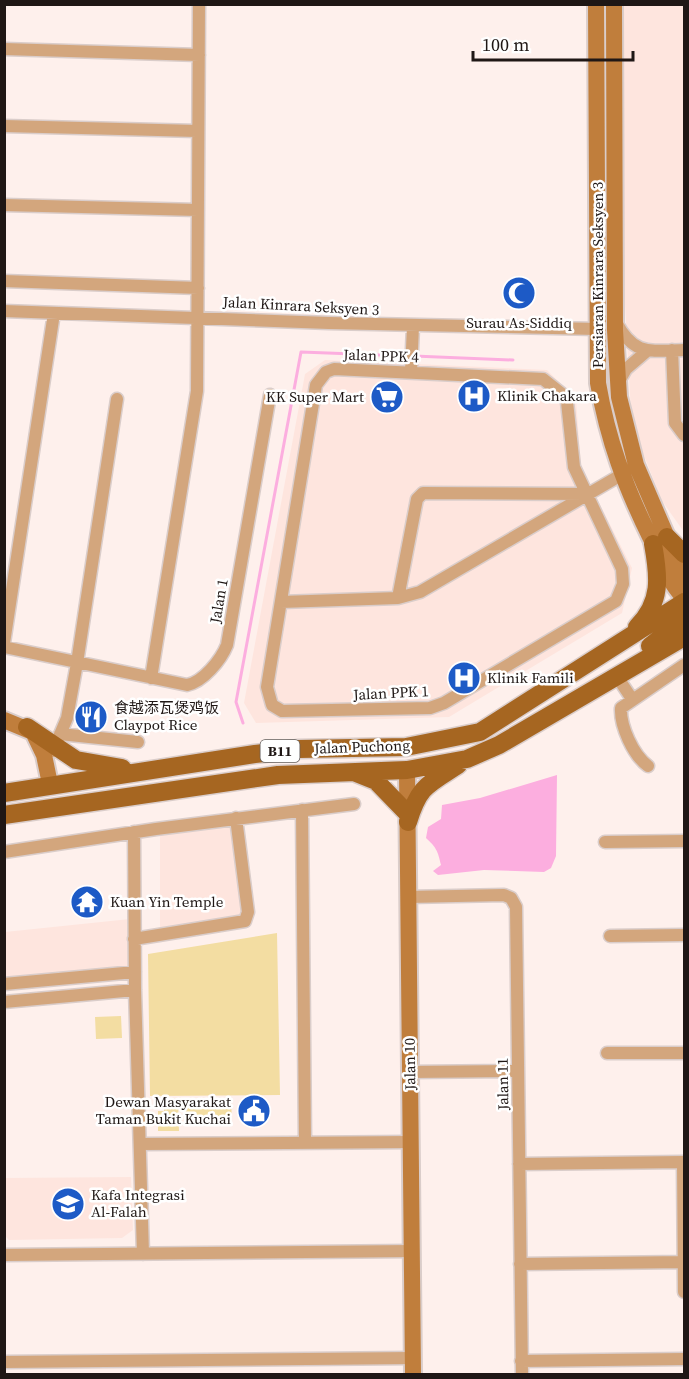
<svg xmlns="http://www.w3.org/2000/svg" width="689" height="1379" font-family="'Source Serif 4','Noto Sans SC',serif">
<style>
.built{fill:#fee5de}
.green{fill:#f3dda2}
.water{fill:#fcaedf}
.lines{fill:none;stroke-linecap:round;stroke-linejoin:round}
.stream{stroke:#fcaedf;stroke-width:3}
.street-casing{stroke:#dacdca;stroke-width:15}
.secondary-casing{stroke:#dacdca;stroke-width:20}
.primary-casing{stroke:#dacdca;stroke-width:21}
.street{stroke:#d3a67d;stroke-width:12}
.secondary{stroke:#c07e3c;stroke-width:16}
.primary{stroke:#a66621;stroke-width:18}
.labels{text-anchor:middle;stroke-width:5;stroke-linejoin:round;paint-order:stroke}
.shield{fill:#fff;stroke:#625d5b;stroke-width:1.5}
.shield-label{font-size:14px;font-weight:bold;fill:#1f1715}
.street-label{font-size:15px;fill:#1f1715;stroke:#fff}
.poi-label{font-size:15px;fill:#1f1715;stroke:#fff;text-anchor:start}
</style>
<rect width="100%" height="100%" fill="#fef0ec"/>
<path class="built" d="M623,5H684V532L662,501L641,448L631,413L624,286Z
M325,360L547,370L576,399L581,467L632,568L622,613L449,717L256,723L244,703L305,374Z
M231,823L243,916L160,931V833Z
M130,919L131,967L5,979V932Z
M131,1177L133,1230L122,1238L9,1240L5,1236V1178Z"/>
<path class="green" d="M277,933L280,1095L150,1096L148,954Z
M121,1016L122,1038L96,1039L95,1017Z
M231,1099L232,1123L186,1124L185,1100Z
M178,1100L179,1131H158V1111H164V1101Z"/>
<path class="water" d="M557,775L556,856L551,868L544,872L484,870L438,875L433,871L441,865C438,851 436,847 426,838L428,827L441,819L442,805L480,798Z"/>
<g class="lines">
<path class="stream" d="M414,356L513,360
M243,723L236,702L301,352L407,356"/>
<defs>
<path id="street" d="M4,49L199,55
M4,126L197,131
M4,205L198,210
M4,281L198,288
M4,311L329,323L597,329
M616,322C634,356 649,351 684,350
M672,350L675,423L684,435
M334,369L543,379L562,394L567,402L574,467L622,569L623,584L616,601L444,703L430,708L282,711L272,705L267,687L316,385L326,372Z
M411,372L413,326
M618,383L626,369L647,351
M398,598L417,499L423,493L584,494
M281,602L398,598L420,592L621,475
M4,643L54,313
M4,647L187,685C203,682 221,660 227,645L270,395
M616,675L632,699
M151,678L197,391L199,4
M60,734L138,742
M53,751L67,718L77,663L117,399
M648,766C633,755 620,726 621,708L684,665
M302,810L305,1143
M134,832L135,990L143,1254
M605,842L684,841
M4,852L156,829L354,804
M408,897L504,895L511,898L516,907L522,1374
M610,936L684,935
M134,939L245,921L248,912L236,818
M4,984L135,972
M4,1002L135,990
M607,1053H684
M410,1072L518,1071
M140,1144L411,1142
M519,1164L683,1162L684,1292
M4,1255L412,1251
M520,1264L684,1262
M521,1361L684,1359
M4,1362L413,1358"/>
<path id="secondary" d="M596,4L598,383C608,441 625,486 651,539C661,561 668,581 684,598
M614,4L615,330L619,397L636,465L667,537L684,590
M4,720L33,732L44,755L50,784
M407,770L413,1374"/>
<path id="primary" d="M667,537L684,554
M637,627C662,602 659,577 653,544
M650,646L673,628L684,612
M27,727L76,760L122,768
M356,773L376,781L408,814
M4,793L255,754L299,749L406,747L480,732L684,602
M4,815L278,775L407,770L467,759L499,745L684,637
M408,822C419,786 427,785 458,765"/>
</defs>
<use href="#street" class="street-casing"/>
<use href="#secondary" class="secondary-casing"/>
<use href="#primary" class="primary-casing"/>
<use href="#street" class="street"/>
<use href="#secondary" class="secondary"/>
<use href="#primary" class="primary"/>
</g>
<defs>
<symbol id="mosque-disc" viewBox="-11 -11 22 22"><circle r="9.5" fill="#1d5ac6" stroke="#fff"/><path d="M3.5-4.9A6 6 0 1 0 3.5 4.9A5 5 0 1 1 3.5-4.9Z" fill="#fff"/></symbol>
<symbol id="hospital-disc" viewBox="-11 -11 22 22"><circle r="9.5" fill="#1d5ac6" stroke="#fff"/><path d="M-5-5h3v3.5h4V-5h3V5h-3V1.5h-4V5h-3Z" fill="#fff"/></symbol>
<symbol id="supermarket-disc" viewBox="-11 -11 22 22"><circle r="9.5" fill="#1d5ac6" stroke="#fff"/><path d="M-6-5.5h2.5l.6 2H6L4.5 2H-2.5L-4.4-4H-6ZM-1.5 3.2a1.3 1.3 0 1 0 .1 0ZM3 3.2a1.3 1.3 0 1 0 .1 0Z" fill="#fff"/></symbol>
<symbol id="restaurant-disc" viewBox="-11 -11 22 22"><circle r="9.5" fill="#1d5ac6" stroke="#fff"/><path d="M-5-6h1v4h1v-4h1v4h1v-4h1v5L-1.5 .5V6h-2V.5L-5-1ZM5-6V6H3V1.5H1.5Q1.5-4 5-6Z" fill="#fff"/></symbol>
<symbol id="temple-disc" viewBox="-11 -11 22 22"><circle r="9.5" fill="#1d5ac6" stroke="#fff"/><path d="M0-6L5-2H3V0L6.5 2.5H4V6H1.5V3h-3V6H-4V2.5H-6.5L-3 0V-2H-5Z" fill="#fff"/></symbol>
<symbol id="civic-disc" viewBox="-11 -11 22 22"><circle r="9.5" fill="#1d5ac6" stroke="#fff"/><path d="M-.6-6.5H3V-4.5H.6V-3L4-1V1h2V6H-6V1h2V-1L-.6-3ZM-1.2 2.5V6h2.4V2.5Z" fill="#fff"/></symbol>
<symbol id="school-disc" viewBox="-11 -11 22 22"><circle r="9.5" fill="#1d5ac6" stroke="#fff"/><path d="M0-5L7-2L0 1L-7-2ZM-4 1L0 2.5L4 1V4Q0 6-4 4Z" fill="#fff"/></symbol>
</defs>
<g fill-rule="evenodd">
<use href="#mosque-disc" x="500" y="274" width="38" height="38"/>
<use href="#hospital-disc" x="455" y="377" width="38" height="38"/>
<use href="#supermarket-disc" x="368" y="378" width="38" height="38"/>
<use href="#hospital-disc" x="445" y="659" width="38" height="38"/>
<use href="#restaurant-disc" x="72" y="698" width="38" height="38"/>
<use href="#temple-disc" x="68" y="883" width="38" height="38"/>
<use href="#civic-disc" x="235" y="1092" width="38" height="38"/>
<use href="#school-disc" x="49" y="1185" width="38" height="38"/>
</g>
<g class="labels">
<rect class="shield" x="260.5" y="740" width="39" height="22" rx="4.5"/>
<g class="shield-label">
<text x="280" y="756">B11</text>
</g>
<g class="street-label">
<text transform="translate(598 275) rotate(-90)" y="5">Persiaran Kinrara Seksyen 3</text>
<text transform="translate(301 306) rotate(3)" y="5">Jalan Kinrara Seksyen 3</text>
<text transform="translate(381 356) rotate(2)" y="5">Jalan PPK 4</text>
<text transform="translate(219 601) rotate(-80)" y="5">Jalan 1</text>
<text transform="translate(391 693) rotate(-3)" y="5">Jalan PPK 1</text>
<text transform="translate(362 747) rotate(-2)" y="5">Jalan Puchong</text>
<text transform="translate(410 1064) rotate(-91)" y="5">Jalan 10</text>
<text transform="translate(503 1084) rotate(-91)" y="5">Jalan 11</text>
</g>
<g class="poi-label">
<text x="519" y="328" text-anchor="middle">Surau As-Siddiq</text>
<text x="497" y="401">Klinik Chakara</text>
<text x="364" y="402" text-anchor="end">KK Super Mart</text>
<text x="487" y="683">Klinik Famili</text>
<text x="114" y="713">食越添瓦煲鸡饭<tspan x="114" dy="17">Claypot Rice</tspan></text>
<text x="110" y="907">Kuan Yin Temple</text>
<text x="231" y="1107" text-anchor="end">Dewan Masyarakat<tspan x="231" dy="17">Taman Bukit Kuchai</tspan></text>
<text x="91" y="1200">Kafa Integrasi<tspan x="91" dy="17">Al-Falah</tspan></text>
</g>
</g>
<rect width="689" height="1379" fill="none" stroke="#1f1715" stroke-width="12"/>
<path d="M473 51v9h160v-9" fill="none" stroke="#1f1715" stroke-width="3"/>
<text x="482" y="51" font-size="18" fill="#1f1715" stroke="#ffffff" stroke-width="4.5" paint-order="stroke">100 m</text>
</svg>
